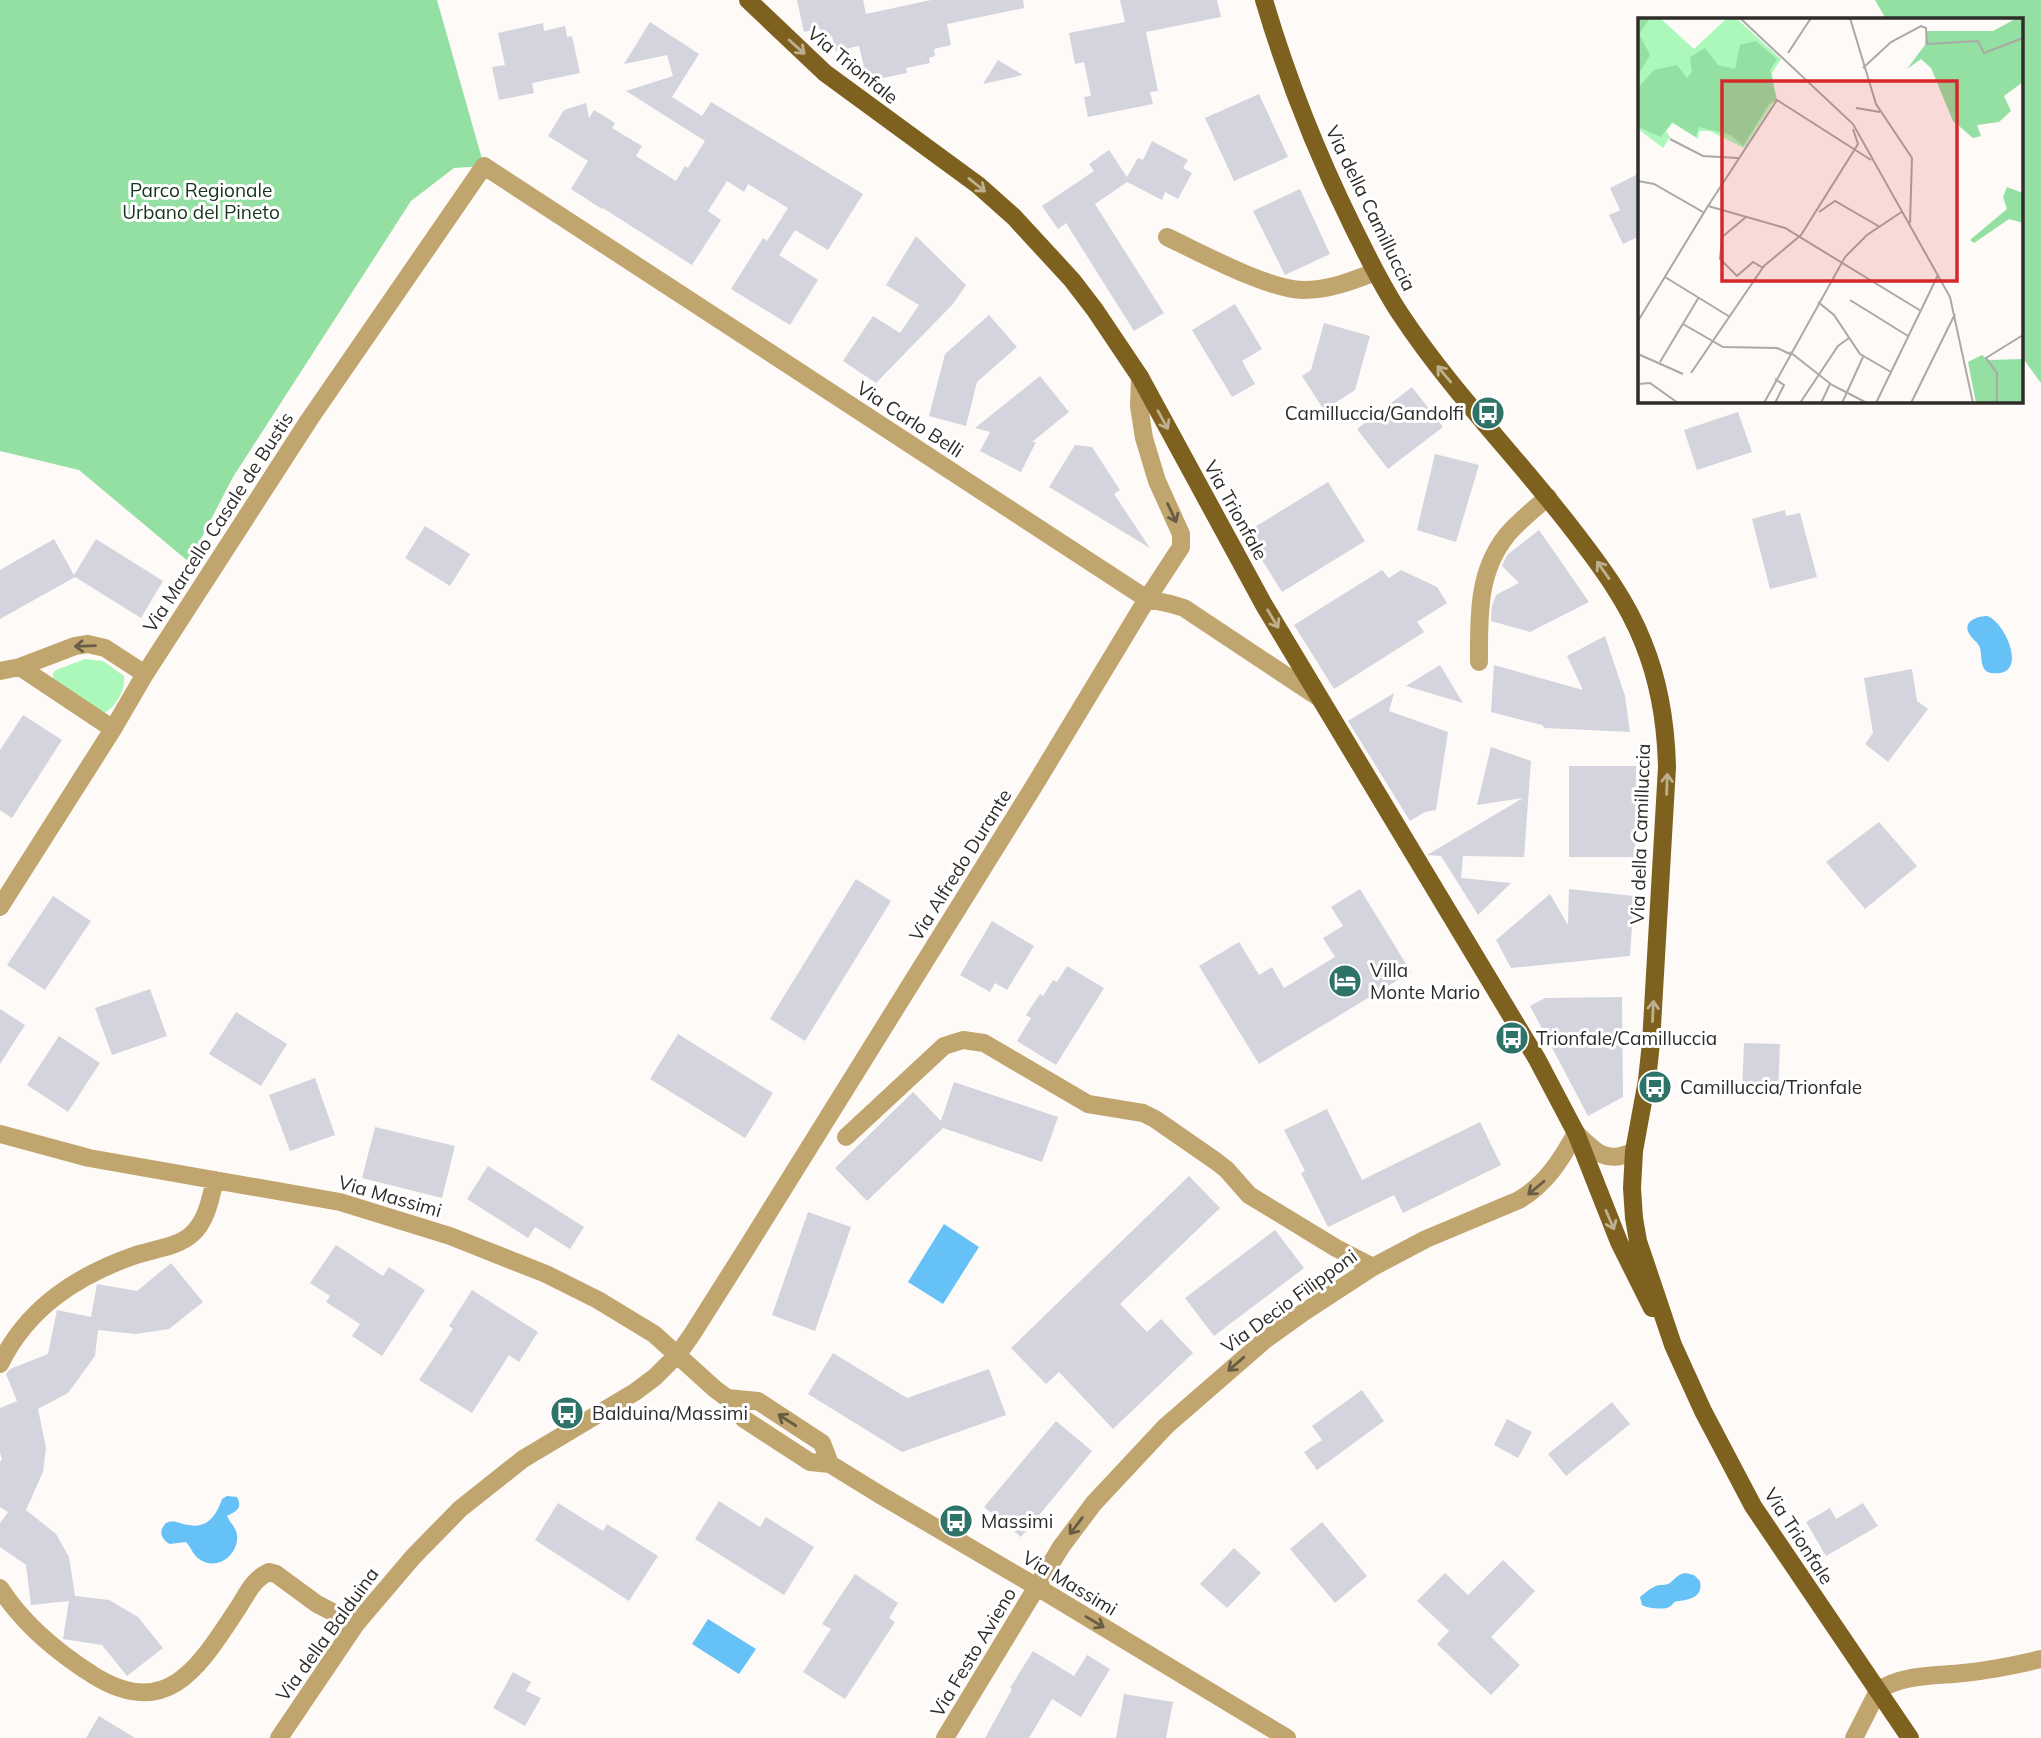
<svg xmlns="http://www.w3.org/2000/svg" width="2041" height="1738" font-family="Mulish,sans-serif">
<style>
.green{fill:#abf8ba}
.forest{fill:#93e0a2}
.water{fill:#66c1f6}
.building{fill:#d3d4dd}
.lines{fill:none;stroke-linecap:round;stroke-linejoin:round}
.minor{stroke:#c1a56e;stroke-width:18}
.major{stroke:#7e611f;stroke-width:18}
.oneway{stroke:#beb08f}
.oneway2{stroke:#695c45}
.labels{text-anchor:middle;stroke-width:6;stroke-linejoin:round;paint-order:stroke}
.street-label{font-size:19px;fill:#2f2c2a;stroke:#fff}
.park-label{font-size:19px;fill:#15351d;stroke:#fff}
.poi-label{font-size:19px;fill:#2f2c2a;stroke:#fff;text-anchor:start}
.inset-road{fill:none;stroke:#aba8a6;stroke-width:2}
.view{fill:#d62828;fill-opacity:0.15;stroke:#d62828;stroke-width:3.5}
.inset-edge{fill:none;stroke:#2f2c2a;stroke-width:3.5}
</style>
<rect width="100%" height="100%" fill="#fefaf8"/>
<path class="green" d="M85,659L103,661L124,676C126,689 116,707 104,713L53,682V673L56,670Z"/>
<path class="forest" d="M0,0H437L484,166L454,168L411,201L233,477L189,562L79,470L0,451Z
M1875,0H2041V383L2022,357V19H1886Z"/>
<path class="water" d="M1987,616C2004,621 2026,669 2000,673C1978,676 1983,660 1980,648C1978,642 1973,640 1970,635C1961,622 1977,616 1987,616Z
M944,1224L979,1247L943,1304L908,1282Z
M227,1496L237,1497C243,1509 236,1511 227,1516C230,1523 236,1527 237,1535C239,1555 217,1572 199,1559C193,1555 191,1547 186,1542L170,1544C161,1539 158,1531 166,1523C175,1519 179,1524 189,1525C208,1529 217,1514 222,1499Z
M1685,1573L1694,1575L1700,1581C1703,1596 1692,1599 1679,1601C1671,1602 1676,1603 1669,1607C1664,1610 1646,1608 1642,1605L1640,1597C1644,1594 1649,1589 1654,1587C1660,1583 1666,1587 1671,1582C1677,1577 1677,1575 1685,1573Z
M708,1619L756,1649L739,1674L692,1644Z"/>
<path class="building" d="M797,0H863L866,14L931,0H1023L1024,8L947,24L951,45L934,49L935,56L929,58L930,63L906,68L907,73L874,80L873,74L866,75L859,46L836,51L832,36L823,38L820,28L804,32Z
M1120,0H1217L1221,17L1146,32L1158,91L1150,92L1153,104L1088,117L1084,97L1091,96L1084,62L1075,64L1069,33L1125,22Z
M650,22L699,54L672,97L702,116L711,102L863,194L828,250L795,230L779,255L818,280L790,325L731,289L763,238L767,241L788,208L748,184L744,192L727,181L708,211L721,220L692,265L603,208L602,209L571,189L588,161L548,136L564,110L586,103L589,118L594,110L615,123L612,128L642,146L636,156L676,181L685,166L688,168L705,141L626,91L673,76L667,55L624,64Z
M543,23L544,31L565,26L567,37L572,36L580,73L532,83L534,93L499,100L492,67L505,65L498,33Z
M998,60L1023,75L983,84Z
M1259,94L1288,157L1234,181L1205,118Z
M1152,141L1188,160L1183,168L1192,173L1178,199L1165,192L1162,200L1127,182L1095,204L1164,313L1134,331L1066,223L1058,229L1042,206L1094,171L1089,164L1109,150L1127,177L1138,158L1143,160Z
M1640,173V236L1623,244L1609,215L1620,210L1610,188Z
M1300,189L1330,254L1285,275L1253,211Z
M916,236L966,285L953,304L876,383L843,361L873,316L900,333L919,305L886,285Z
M1235,304L1262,349L1242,361L1255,384L1232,397L1192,330Z
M989,315L1017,347L977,382L966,426L929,416L945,354Z
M1324,323L1370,336L1355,390L1324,410L1302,376L1311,370Z
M1040,376L1069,412L1032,442H1036L1021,472L980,451L990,432L975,428Z
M1412,387L1443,427L1388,469L1357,429Z
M1738,412L1752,452L1697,470L1684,430Z
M1075,445L1092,447L1120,490L1114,494L1150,548L1049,487Z
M1435,454L1479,465L1456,542L1417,530Z
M1328,482L1365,541L1282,592L1245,533Z
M1785,510L1786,516L1800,513L1817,577L1770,589L1752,519Z
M425,526L470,554L450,586L405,558Z
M1539,530L1589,602L1530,632L1491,621L1492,606L1496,595L1519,583L1502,566L1507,555Z
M54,539L74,575L96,539L163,581L141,618L75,577L0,619V570Z
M1382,570L1389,578L1401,570L1437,587L1447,603L1417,622L1424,632L1334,689L1294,625Z
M1605,636L1625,696L1630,732L1545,728L1542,725L1491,712L1494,665L1583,690L1567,656Z
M1440,665L1463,703L1406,686Z
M1912,669L1917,701L1928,709L1888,762L1865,744L1873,733L1864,678Z
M1394,693L1389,711L1448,732L1436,810L1425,812L1410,821L1348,721Z
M23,715L62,740L12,818L0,810V750Z
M1491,747L1531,761L1524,857L1463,856L1461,878L1511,883L1478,915L1441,856L1427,855L1523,798L1477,805Z
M1569,766H1636L1635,857H1569Z
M1879,822L1917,866L1865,909L1826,862Z
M856,879L891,901L805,1041L770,1019Z
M1360,889L1411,972L1259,1064L1199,966L1239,942L1259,975L1272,967L1284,988L1335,957L1323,938L1343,926L1331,907Z
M1569,889L1634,896L1630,956L1511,968L1496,940L1550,894L1568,925Z
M53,896L91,921L45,990L7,965Z
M992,921L1034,946L1007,990L995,983L990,992L960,975Z
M1067,966L1104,988L1056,1065L1017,1041L1031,1018L1026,1015L1040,994L1043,996L1053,980L1057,982Z
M150,989L167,1036L112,1055L95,1008Z
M1622,997L1623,1097L1588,1116L1530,1006L1545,998Z
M0,1009L25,1025L0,1064Z
M236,1012L287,1044L261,1086L209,1054Z
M678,1034L773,1093L745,1138L650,1079Z
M59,1036L100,1063L68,1112L27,1085Z
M1744,1043L1780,1044L1778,1096L1742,1095Z
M315,1078L335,1135L290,1151L269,1095Z
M954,1082L1058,1117L1042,1162L943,1128L867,1201L835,1168L913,1092L941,1121Z
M1327,1109L1362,1180L1480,1122L1501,1165L1403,1213L1394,1195L1328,1227L1301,1173L1305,1171L1284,1130Z
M375,1127L455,1146L442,1198L362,1178Z
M488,1166L584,1227L570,1249L535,1227L528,1238L467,1199Z
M1189,1176L1220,1208L1120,1304L1147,1332L1161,1319L1193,1353L1113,1429L1059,1372L1046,1384L1011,1348Z
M808,1212L851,1227L815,1331L772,1315Z
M1275,1230L1304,1268L1214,1336L1185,1298Z
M336,1245L383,1276L389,1267L425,1290L382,1356L352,1336L360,1324L326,1302L330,1296L310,1283Z
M171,1263L203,1302L169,1329L136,1334L98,1330L95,1356L68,1393L38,1409L46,1448L43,1472L26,1510L56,1534L69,1557L75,1596L109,1600L138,1617L163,1648L127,1676L102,1645L63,1639L69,1601L31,1605L26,1565L0,1547V1523L8,1512L0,1507V1462L2,1459L0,1453V1408L17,1401L6,1374L10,1369L48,1354L57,1310L91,1317L97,1284L137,1291Z
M472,1290L538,1332L519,1362L509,1355L472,1413L419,1380L453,1329L449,1326Z
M833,1353L907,1398L989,1369L1006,1415L902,1452L808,1394Z
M1362,1390L1384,1421L1317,1470L1304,1452L1322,1440L1312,1426Z
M1612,1402L1630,1424L1566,1476L1548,1454Z
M1507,1419L1532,1432L1518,1458L1494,1445Z
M1056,1421L1092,1451L1021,1537L984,1507Z
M719,1501L760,1527L766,1517L814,1547L784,1595L695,1539Z
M558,1503L603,1531L607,1524L658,1556L629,1601L535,1540Z
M1863,1503L1878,1526L1826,1556L1806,1522L1830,1508L1836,1519Z
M1322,1522L1367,1576L1335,1603L1290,1549Z
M1234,1548L1261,1573L1227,1608L1200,1584Z
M1503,1560L1535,1591L1491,1637L1520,1665L1491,1695L1437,1644L1449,1631L1417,1601L1445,1573L1468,1595Z
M855,1574L898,1603L889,1618L895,1622L845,1699L803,1672L831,1629L822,1624Z
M1033,1651L1074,1676L1087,1655L1110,1669L1081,1717L1052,1699L1029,1738H985L1012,1689L1010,1688Z
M513,1672L531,1682L526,1691L541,1698L525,1726L493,1708Z
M1124,1694L1173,1702L1166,1738H1116Z
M99,1716L135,1738H86Z"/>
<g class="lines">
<path class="minor" d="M1167,237C1201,253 1267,289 1303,290C1329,290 1352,281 1375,272
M1479,662C1479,617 1477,572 1507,535C1519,521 1534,509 1548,497
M20,667L113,729
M0,671L20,667L75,646L88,644L105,648L145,674
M0,907L113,729L145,674L309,420L484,166L1147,599L1171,604L1184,608L1318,697
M0,1134L89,1158L340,1202L450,1236L546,1274L598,1300L654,1334L715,1389L727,1398L744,1419L810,1462L830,1464L882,1496L1037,1587L1287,1738
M846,1137L944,1046L963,1040L984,1043L1088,1104L1143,1113L1155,1119L1217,1162L1227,1170L1249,1195L1336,1248L1373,1267
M0,1364C28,1307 78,1275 136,1255C154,1249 178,1247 192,1234C207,1220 210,1200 215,1180
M727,1398L758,1401L822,1443L830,1464
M0,1588C23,1624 57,1652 93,1675C168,1722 200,1665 238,1608C247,1594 253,1579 269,1572L276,1574L317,1604L356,1624
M279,1738L356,1624L413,1557L460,1509L523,1459L635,1392L655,1377L678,1354L691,1336L746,1249L1034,786L1147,599L1181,547V534L1157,481L1144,438L1139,406L1140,377
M945,1738L1061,1547L1094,1503L1166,1426L1265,1340L1304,1312L1373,1267L1426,1239L1519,1200C1546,1184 1561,1160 1576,1133C1595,1152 1607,1165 1634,1151
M1854,1738L1878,1691C1901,1674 1937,1676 1964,1673C1990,1670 2016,1665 2041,1659"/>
<path class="major" d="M748,0L825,73L978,185L1014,217L1072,280L1095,310L1140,377L1264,605L1537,1059L1576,1133L1619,1242L1652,1308
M1264,0C1287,78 1317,154 1353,227C1368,257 1382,287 1401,315C1452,392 1517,457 1573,530C1600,565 1627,601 1643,642C1659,681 1666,725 1667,767L1651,1043L1647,1080L1634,1151L1632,1188L1634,1218L1638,1241L1673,1345L1703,1411L1753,1506L1910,1738"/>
</g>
<defs><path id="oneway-shaft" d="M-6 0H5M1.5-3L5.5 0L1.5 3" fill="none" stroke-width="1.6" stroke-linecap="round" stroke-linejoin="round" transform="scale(1.75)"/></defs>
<g class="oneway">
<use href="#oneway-shaft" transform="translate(797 47) rotate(42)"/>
<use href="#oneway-shaft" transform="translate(977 185) rotate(39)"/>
<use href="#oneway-shaft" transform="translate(1444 374) rotate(-130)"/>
<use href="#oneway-shaft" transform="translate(1163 420) rotate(61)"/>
<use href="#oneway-shaft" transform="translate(1603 570) rotate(-125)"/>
<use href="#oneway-shaft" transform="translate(1273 619) rotate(59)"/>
<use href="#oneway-shaft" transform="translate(1667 784) rotate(-88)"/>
<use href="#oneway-shaft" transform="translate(1653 1011) rotate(-87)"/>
<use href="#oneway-shaft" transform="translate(1610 1220) rotate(67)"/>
</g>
<g class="oneway2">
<use href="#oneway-shaft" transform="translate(1172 513) rotate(65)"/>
<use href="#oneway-shaft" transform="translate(85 646) rotate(178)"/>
<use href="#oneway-shaft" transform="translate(1536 1188) rotate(140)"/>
<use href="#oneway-shaft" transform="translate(1236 1364) rotate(139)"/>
<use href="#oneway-shaft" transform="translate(787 1420) rotate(-147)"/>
<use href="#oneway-shaft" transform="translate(1076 1526) rotate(127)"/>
<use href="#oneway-shaft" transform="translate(1095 1622) rotate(31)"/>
</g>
<defs>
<symbol id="bus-disc" viewBox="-11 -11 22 22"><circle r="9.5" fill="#2e7368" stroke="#fff"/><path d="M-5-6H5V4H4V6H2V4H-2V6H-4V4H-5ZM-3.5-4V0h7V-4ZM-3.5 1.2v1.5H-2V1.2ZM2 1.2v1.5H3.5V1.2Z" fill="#fff"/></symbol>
<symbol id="hotel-disc" viewBox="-11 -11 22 22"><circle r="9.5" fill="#2e7368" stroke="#fff"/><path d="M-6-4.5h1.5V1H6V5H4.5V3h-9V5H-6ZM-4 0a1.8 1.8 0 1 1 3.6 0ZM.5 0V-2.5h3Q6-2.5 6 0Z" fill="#fff"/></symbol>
</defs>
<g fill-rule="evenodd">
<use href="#bus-disc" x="1469" y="394" width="38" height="38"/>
<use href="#hotel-disc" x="1326" y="962" width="38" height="38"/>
<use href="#bus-disc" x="1493" y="1019" width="38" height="38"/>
<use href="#bus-disc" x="1636" y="1068" width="38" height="38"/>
<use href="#bus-disc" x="548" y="1394" width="38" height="38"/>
<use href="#bus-disc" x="937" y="1502" width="38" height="38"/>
</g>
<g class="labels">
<g class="street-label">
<text transform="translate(853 65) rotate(39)" y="7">Via Trionfale</text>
<text transform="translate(1371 208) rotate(64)" y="7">Via della Camilluccia</text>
<text transform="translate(910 419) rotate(33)" y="7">Via Carlo Belli</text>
<text transform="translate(1236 510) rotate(61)" y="7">Via Trionfale</text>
<text transform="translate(218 522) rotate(-57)" y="7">Via Marcello Casale de Bustis</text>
<text transform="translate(1640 834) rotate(-88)" y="7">Via della Camilluccia</text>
<text transform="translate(960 865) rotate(-58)" y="7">Via Alfredo Durante</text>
<text transform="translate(390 1196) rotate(16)" y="7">Via Massimi</text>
<text transform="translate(1289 1301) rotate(-36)" y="7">Via Decio Filipponi</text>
<text transform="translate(1799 1536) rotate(57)" y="7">Via Trionfale</text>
<text transform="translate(1070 1583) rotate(31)" y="7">Via Massimi</text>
<text transform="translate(327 1634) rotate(-54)" y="7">Via della Balduina</text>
<text transform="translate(973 1652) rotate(-59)" y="7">Via Festo Avieno</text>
</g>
<g class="park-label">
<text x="201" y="197">Parco Regionale<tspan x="201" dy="22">Urbano del Pineto</tspan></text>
</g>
<g class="poi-label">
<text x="1464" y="420" text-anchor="end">Camilluccia/Gandolfi</text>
<text x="1370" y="977">Villa<tspan x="1370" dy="22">Monte Mario</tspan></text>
<text x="1536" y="1045">Trionfale/Camilluccia</text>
<text x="1680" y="1094">Camilluccia/Trionfale</text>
<text x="592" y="1420">Balduina/Massimi</text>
<text x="981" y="1528">Massimi</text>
</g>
</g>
<g transform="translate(1638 18)">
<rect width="385" height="385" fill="#fefaf8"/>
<path d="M0,0H22L56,31L89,0H98L143,41L134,55L138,80L106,130L72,113H61L60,121L35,105L28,113L32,119L25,130L0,111Z" fill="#abf8ba"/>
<path d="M0,0H12L1,16L12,37L0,57ZM379,0H385V64L366,78L373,93L361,104L339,107L343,118L335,120L315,103L293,50L283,41L269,51L287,27L288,13H355ZM118,23L139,41L132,52L139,82L131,86L105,128L93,117L61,109L58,119L34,104L23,119L0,109V70L16,52L39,47L49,60L54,54L52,39L67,30L80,47L97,51L102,27ZM369,169L385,175V205L371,201L336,225L332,222L369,191L365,179ZM344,337L350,342L385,341V385H338L330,344Z" fill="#93e0a2"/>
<path class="inset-road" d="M102,0L215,106L312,279L335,385M212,0L238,86L274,140L272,205M150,35L173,0M225,50L253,24L283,8L288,10L289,26L340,23L346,35L385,20M218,90L242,94M32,121L65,138L100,140M0,163L16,166L65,194M70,188L139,82L233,142M181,194L197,183L242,209M108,199L84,219L82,241L99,258L115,244L125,250M27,259L92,299M212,282L270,318M180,284L196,297L222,336L253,354M0,303L70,188L147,210L283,293M45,306L85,329L139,330L152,336M152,334L194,367L229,385M0,336L45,356M22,344L61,279M53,355L126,248L163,217L220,126L215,111M0,366L12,365L40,385M126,385L207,239L229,217L265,193M137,385L146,367L137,361M162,385L200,328L211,320M183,385L192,366M204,385L225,339M238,385L300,257M273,385L317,296M359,385V355L348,340L385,317"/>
<path class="view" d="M84,63H319V263H84Z"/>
<rect width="385" height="385" class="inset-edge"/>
</g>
</svg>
